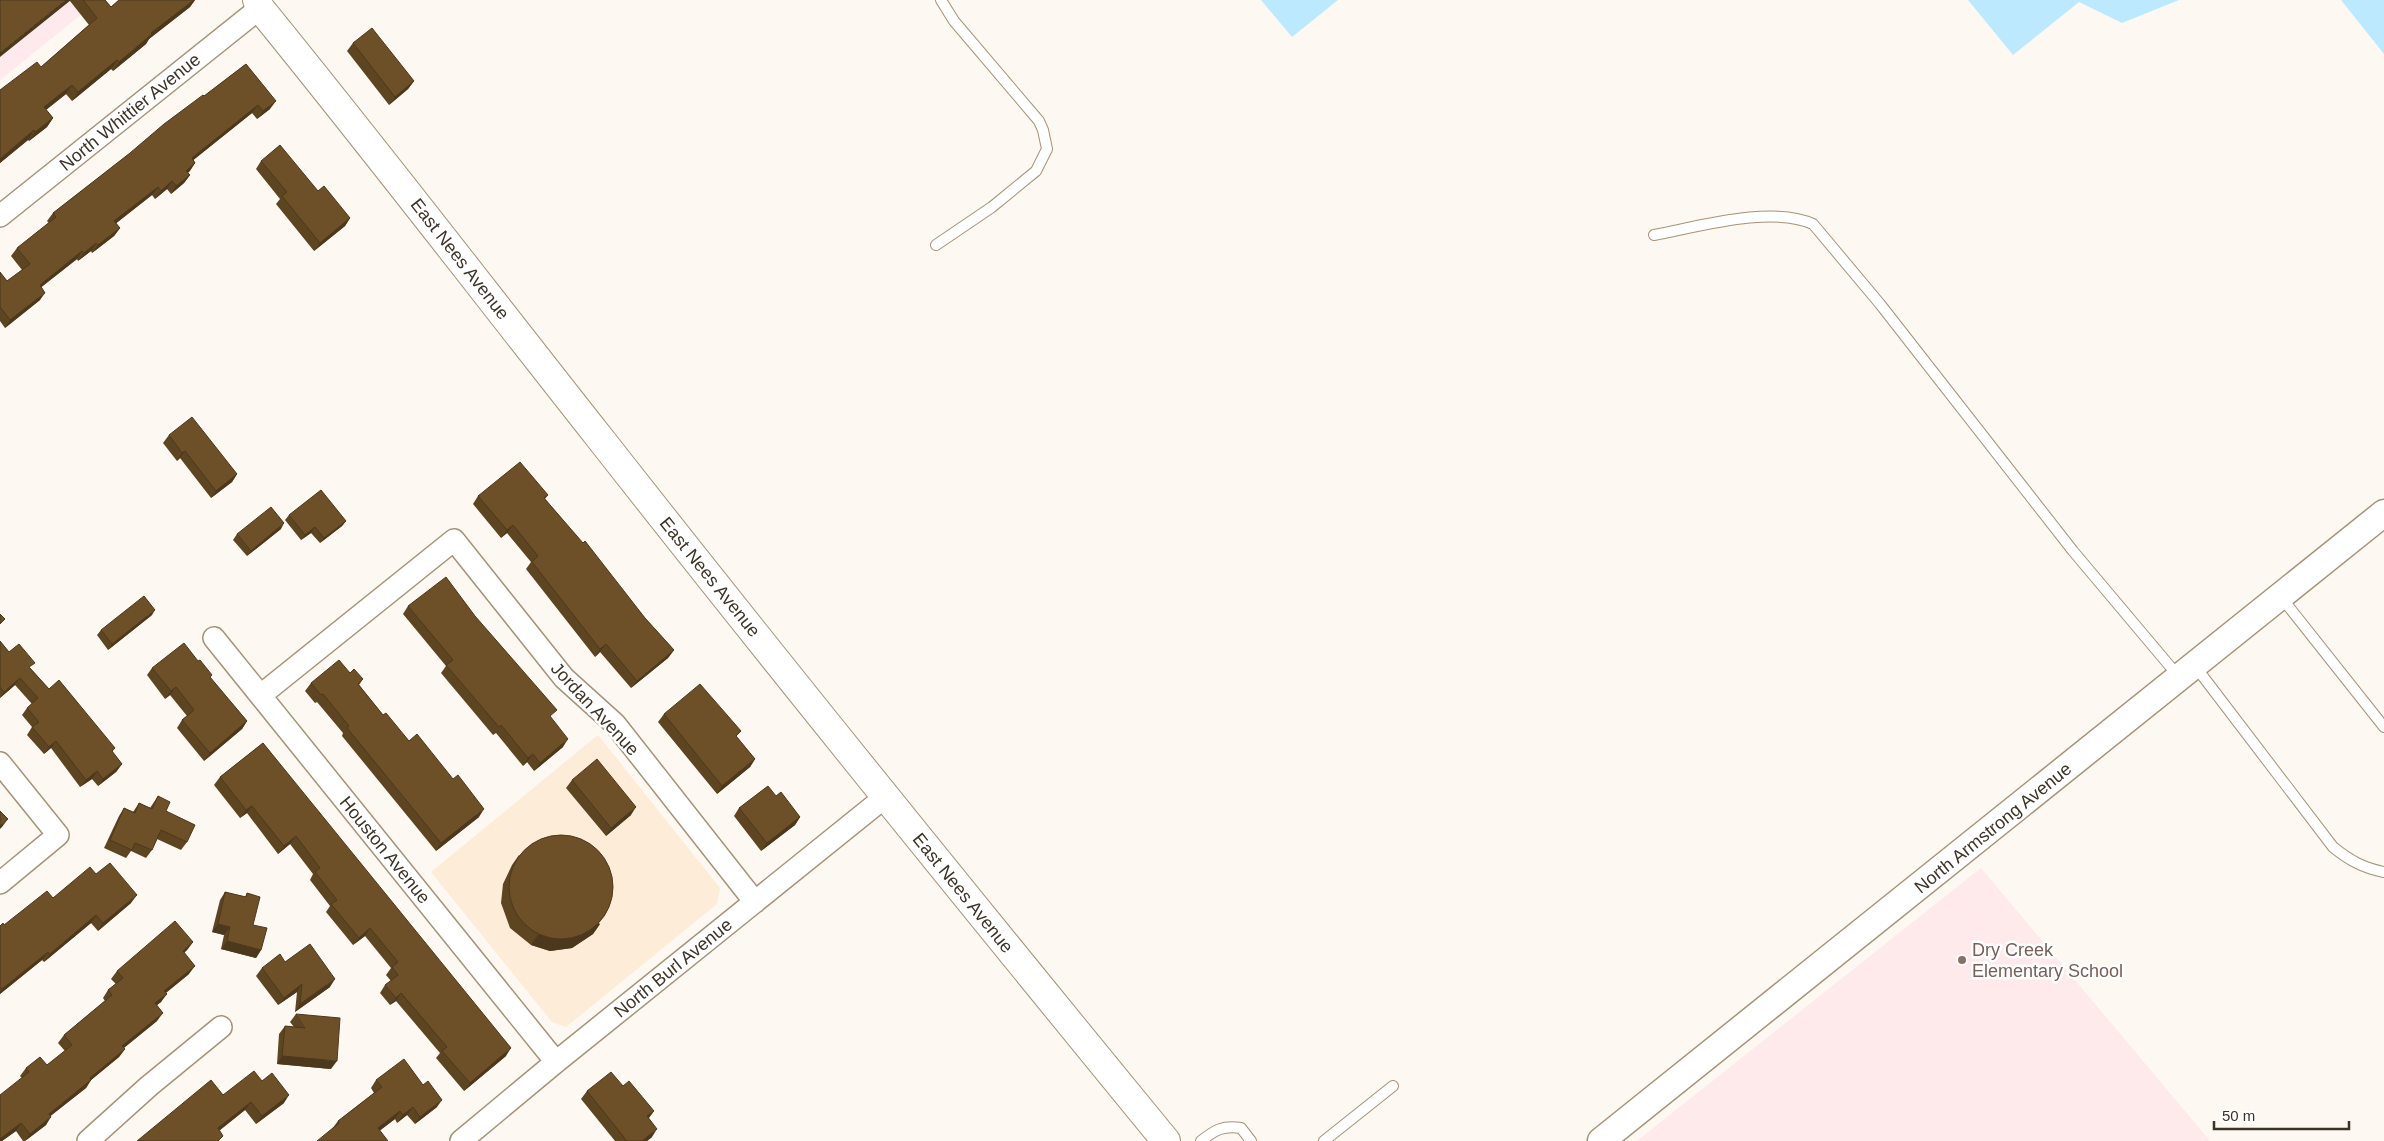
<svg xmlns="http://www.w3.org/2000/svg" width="2384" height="1141" font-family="Helvetica,sans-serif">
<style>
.commercial{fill:#fee9ec}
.built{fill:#fdecd7}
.education{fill:#fee9eb}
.water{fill:#bde9ff}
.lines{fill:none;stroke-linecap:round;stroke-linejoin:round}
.service-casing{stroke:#a89277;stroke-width:12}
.minor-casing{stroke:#a89277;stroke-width:24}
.tertiary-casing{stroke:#a89277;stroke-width:29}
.secondary-casing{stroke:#a89277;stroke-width:30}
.service{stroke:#fff;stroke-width:10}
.minor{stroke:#fff;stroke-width:21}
.tertiary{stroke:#fff;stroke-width:26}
.secondary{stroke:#fff;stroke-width:28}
.wall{fill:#5e4522}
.shaded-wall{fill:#4c381c}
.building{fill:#6d5028;stroke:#4c381c}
.education-dot{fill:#8d6e63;stroke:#fff;stroke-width:2}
.labels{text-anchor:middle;stroke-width:5;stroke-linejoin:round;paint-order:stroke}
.street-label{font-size:18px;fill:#3c3327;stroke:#fff}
.education-label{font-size:18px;fill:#785e54;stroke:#fff;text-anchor:start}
</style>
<rect width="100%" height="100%" fill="#fdf8f2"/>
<path class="commercial" d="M0,0H99L0,80Z"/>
<path class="built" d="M598,735L720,888L717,904L566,1027L552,1022L431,872Z"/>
<path class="education" d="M1981,868L2210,1141H1637L1749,1052Z"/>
<path class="water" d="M1261,0H1338L1292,37Z
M1968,0H2179L2122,23L2079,2L2013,55Z
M2341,0H2384V54Z"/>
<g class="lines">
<defs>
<path id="service" d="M1654,235C1697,227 1772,205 1813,224L1880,304L2073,551L2179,677
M936,245L992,207L1036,171L1047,149L1043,130L1039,121L954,21L941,0
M2281,597L2384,727
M2195,666L2333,847C2349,860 2363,868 2384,872
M1201,1141C1215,1130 1223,1125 1241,1128L1251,1141
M1324,1141L1393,1086"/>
<path id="minor" d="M0,216L260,8
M214,638L556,1062
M261,695L454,540L564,678L615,724L755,902
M0,763L58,835L0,883
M88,1141L149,1086L221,1027
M461,1141L556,1062L885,797"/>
<path id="tertiary" d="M1601,1141L2384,513"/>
<path id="secondary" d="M257,0L260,8C375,149 486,294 599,437C785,674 975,908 1166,1141"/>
</defs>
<use href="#service" class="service-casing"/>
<use href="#minor" class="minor-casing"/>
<use href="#tertiary" class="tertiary-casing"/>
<use href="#secondary" class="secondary-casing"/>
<use href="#service" class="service"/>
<use href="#minor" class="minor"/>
<use href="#tertiary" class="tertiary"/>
<use href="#secondary" class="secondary"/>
</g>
<path class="wall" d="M0,0H105L111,7L119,0H195L190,7L149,39L146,44L113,71L111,69L72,101L66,94L46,110L53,118L47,127L29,141L28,140L0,163V90L41,67L89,25L70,1Z
M353,43L414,81L408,89L389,105L347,51Z
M246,64L270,109L257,119L252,113L193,160L195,163L188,173L190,175L184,183L171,194L167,189L155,199L152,195L116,223L120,228L114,236L92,253L91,251L78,261L77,259L41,287L40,300L5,328L0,321V272L7,281L22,270L11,256L17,248L49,223L47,221L53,213Z
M261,161L318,191L350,218L345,226L314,251L276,204L280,199L256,169Z
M169,435L237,474L232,482L211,498L180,458L177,461L163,443Z
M548,495L545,499L645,618L674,650L668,658L631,688L600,652L595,657L526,569L531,562L507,533L501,538L473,504L478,496Z
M289,515L346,521L342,526L320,543L311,533L301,540L285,520Z
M281,529L247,556L233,540L237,534Z
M408,606L551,718L563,747L534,771L527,762L523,766L496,733L493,735L441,673L446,666L403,614Z
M152,615L108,650L97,635L101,630Z
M0,641L9,652L31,669L49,689L115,748L112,752L122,764L116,772L98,786L92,779L80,787L51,748L44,754L27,735L32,727L22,715L27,708L32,704L15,685L0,698Z
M152,668L210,678L247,721L242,729L204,761L177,728L182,720L187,716L170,695L165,699L147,675Z
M350,673L363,679L359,685L383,715L409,741L479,817L436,851L342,736L343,733L317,702L315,703L305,691L311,683Z
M664,714L737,737L755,759L750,767L717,794L658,722Z
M263,743L506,1056L464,1091L436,1058L440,1053L396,1001L390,1005L380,993L385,985L391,981L386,975L391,968L365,936L353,945L326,912L330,906L310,880L313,874L290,844L278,854L247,813L240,818L214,785L220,777Z
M572,780L631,815L606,836L566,788Z
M158,796L166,811L187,842L181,850L157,839L152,850L146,858L131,851L126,858L104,848L119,816L124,808L133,812L139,803L150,808Z
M776,796L800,817L795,825L761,851L734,816L739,808Z
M519,855L600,924L593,934L572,948L550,951L531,945L510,928L501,903L503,884L512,865Z
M96,874L131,903L98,931L91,923L44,962L42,960L0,994V926L4,925Z
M225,892L245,897L247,893L253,925L261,950L256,958L221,949L224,935L212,932L220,900Z
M193,942L187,950L184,953L189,974L166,993L161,1002L157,1005V1021L124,1048L125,1049L119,1057L91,1080L86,1088L50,1116L46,1125L25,1141H23L16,1131L2,1141H0L22,1078L20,1076L26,1068L47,1065L65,1051L58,1043L64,1035L105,1001L103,998L108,990L116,984L111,979L117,971Z
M285,962L330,987L295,1012L297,992L278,1005L256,976L262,968Z
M296,1014L331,1069L277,1064L279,1034L285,1026L294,1027L290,1022Z
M376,1080L437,1107L415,1124L407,1115L397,1123L395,1119L380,1130L332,1129L338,1121L374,1093L371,1088Z
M262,1081L284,1103L256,1124L245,1110L219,1131L137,1141L223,1095Z
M623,1086L654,1111L648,1119L652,1137L647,1141H615L581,1099L587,1091Z"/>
<path class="shaded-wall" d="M66,0H71L0,57V53Z
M194,0H195L190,7L149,39L146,44L113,71L119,62L151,33Z
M117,60L111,69L72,101L78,92Z
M414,81L408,89L389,105L395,97Z
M72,85L66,94L38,116L44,107Z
M276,101L270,109L257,119L263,111Z
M258,105L252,113L186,166L192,158Z
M53,118L47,127L29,141L35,132Z
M34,130L28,140L0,163V159Z
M195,163L190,171L181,179L186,171Z
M190,175L184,183L171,194L176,186Z
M172,181L167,189L155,199L161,191Z
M158,187L152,195L109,229L114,221Z
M350,218L345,226L314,251L320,243Z
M120,228L114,236L92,253L98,245Z
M96,243L91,251L78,261L84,253Z
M82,251L77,259L34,293L40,285Z
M45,293L40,300L5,328L10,320Z
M185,451L180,458L177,461L182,453Z
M237,474L232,482L211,498L216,491Z
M346,521L342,526L320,543L324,538Z
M284,523L281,529L247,556L251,551Z
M513,525L507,533L501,538L507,530Z
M315,527L311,533L301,540L305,535Z
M155,610L152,615L108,650L112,644Z
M606,644L600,652L595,657L600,649Z
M674,650L668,658L631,688L637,681Z
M20,678L15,685L0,698L4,692Z
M176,687L170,695L165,699L171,691Z
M247,721L242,729L204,761L210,753Z
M568,739L563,747L534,771L540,763Z
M56,741L51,748L44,754L49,747Z
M533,754L527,762L523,766L528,758Z
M755,759L750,767L717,794L722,786Z
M122,764L116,772L98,786L103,779Z
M97,771L92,779L80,787L86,780Z
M252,806L247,813L240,818L246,810Z
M636,807L631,815L606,836L611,828Z
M484,809L479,817L436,851L441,843Z
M800,817L795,825L761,851L767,843Z
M8,819L2,827L0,829V826Z
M296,836L290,844L278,854L284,846Z
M137,895L131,903L98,931L103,923Z
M96,915L91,923L44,962L50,954Z
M218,924L230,927L224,935L212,932Z
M600,924L593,934L572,948L550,951L531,945L538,935Z
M370,928L365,936L353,945L359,938Z
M227,941L261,950L256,958L221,949Z
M193,942L187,950L177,958L183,951Z
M48,952L42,960L0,994V992L2,989Z
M195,966L189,974L159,998L164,991Z
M335,979L330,987L295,1012L300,1004Z
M302,984L297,992L278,1005L284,998Z
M401,993L396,1001L390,1005L396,998Z
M167,994L161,1002L149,1011L155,1003Z
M163,1013L157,1021L116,1054L122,1046Z
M511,1048L506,1056L464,1091L470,1083Z
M125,1049L119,1057L85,1085L91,1080L86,1088L43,1122L49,1114L90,1078Z
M282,1056L337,1061L331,1069L277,1064Z
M289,1095L284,1103L256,1124L262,1116Z
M442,1100L437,1107L415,1124L420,1117Z
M251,1102L245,1110L212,1136L218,1128Z
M413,1107L407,1115L397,1123L403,1115Z
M400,1111L395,1119L373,1136L378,1128Z
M654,1111L648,1119L647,1116Z
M51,1117L46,1125L25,1141L30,1134Z
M21,1123L16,1131L2,1141H0V1139Z
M657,1129L652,1137L647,1141H642Z"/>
<path class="building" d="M0,0H66L0,53Z
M83,0H105L111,7L119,0H194L151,33L152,34L119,62L117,60L78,92L72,85L44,107L53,118L35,132L34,130L0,159V90L37,62L41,67L97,18Z
M372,28L414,81L395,97L353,43Z
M246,64L276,101L263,111L258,105L192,158L195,163L186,171L190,175L176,186L172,181L161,191L158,187L114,221L120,228L98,245L96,243L84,253L82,251L40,285L45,293L10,320L0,307V272L7,281L30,264L17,248L56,217L53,213L130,153L164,124L203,95L204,96Z
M280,145L318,191L324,186L350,218L320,243L282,196L287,192L261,161Z
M192,417L237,474L216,491L185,451L182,453L169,435Z
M520,462L548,495L544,498L583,543L585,541L645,618L674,650L637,681L606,644L600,649L532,562L538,556L513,525L507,530L478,496Z
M321,490L346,521L324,538L315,527L305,535L289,515Z
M271,507L284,523L251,551L237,534Z
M446,577L475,616L557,710L550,716L568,739L540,763L533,754L528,758L501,725L499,727L446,665L453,660L408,606Z
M144,596L155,610L112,644L101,630Z
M0,614L5,619L0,624Z
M0,641L9,652L19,644L35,663L29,667L49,689L59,680L115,748L112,751L122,764L103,779L97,771L86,780L56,741L49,747L32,727L39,722L27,708L38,698L20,678L4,692L0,687Z
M184,643L198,661L200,660L212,675L210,677L247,721L210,753L182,720L194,710L176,687L171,691L152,668Z
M339,660L350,673L354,669L363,679L358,684L383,715L386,713L409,741L417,734L453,779L458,775L484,809L441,843L347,728L349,726L323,694L321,695L311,683Z
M700,684L741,731L736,736L755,759L722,786L664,714Z
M263,743L511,1048L470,1083L442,1051L447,1047L401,993L396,998L385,985L398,975L392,967L398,962L370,928L359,938L331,904L337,900L315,872L320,868L296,836L284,846L252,806L246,810L220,777Z
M597,759L636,807L611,828L572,780Z
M768,786L776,796L781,792L800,817L767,843L739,808Z
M158,796L170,802L166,811L195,825L187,842L161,830L152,850L135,843L132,850L110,840L124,808L135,813L139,803L152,809Z
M0,811L8,819L0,826Z
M509 887a52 52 0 1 1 104 0a52 52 0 1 1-104 0Z
M110,863L137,895L103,923L96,915L50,954L48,952L2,989L0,987V926L3,923L4,925L47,891L53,898L90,867L96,874Z
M225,892L246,897L247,893L260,897L253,925L267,928L261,950L227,941L230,927L218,924Z
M175,921L193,942L183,951L195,966L164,991L167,994L155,1003L163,1013L122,1046L125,1049L90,1078L91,1080L49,1114L51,1117L30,1134L21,1123L0,1139V1095L29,1072L26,1068L40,1057L47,1065L72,1045L64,1035L112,995L108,990L123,978L117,971Z
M310,944L335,979L300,1004L302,984L284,998L262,968L280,954L285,962Z
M296,1014L340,1018L337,1061L282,1056L285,1026L305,1028Z
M404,1059L423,1085L428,1081L442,1100L420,1117L413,1107L403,1115L400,1111L378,1128L388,1141H317L339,1123L338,1121L382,1087L376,1080Z
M254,1071L262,1081L272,1073L289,1095L262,1116L251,1102L218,1128L223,1136L218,1141H137L211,1080L223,1095Z
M611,1072L623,1086L629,1081L654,1111L647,1116L657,1129L642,1141H627L587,1091Z"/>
<circle class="education-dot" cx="1962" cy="960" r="5"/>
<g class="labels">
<g class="street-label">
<text transform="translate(130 112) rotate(-39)" y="6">North Whittier Avenue</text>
<text transform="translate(460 259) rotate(52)" y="6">East Nees Avenue</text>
<text transform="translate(710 577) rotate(51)" y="6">East Nees Avenue</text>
<text transform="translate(595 709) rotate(47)" y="6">Jordan Avenue</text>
<text transform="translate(1993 828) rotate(-39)" y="6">North Armstrong Avenue</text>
<text transform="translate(385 850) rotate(51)" y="6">Houston Avenue</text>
<text transform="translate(963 893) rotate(51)" y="6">East Nees Avenue</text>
<text transform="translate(673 968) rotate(-39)" y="6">North Burl Avenue</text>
</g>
<g class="education-label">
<text x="1972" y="956">Dry Creek<tspan x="1972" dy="21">Elementary School</tspan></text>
</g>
</g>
<path d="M2214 1121v8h135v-8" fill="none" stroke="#3c3327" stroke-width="2.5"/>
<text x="2222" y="1121" font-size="15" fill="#3c3327" stroke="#ffffff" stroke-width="4" paint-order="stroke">50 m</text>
</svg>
